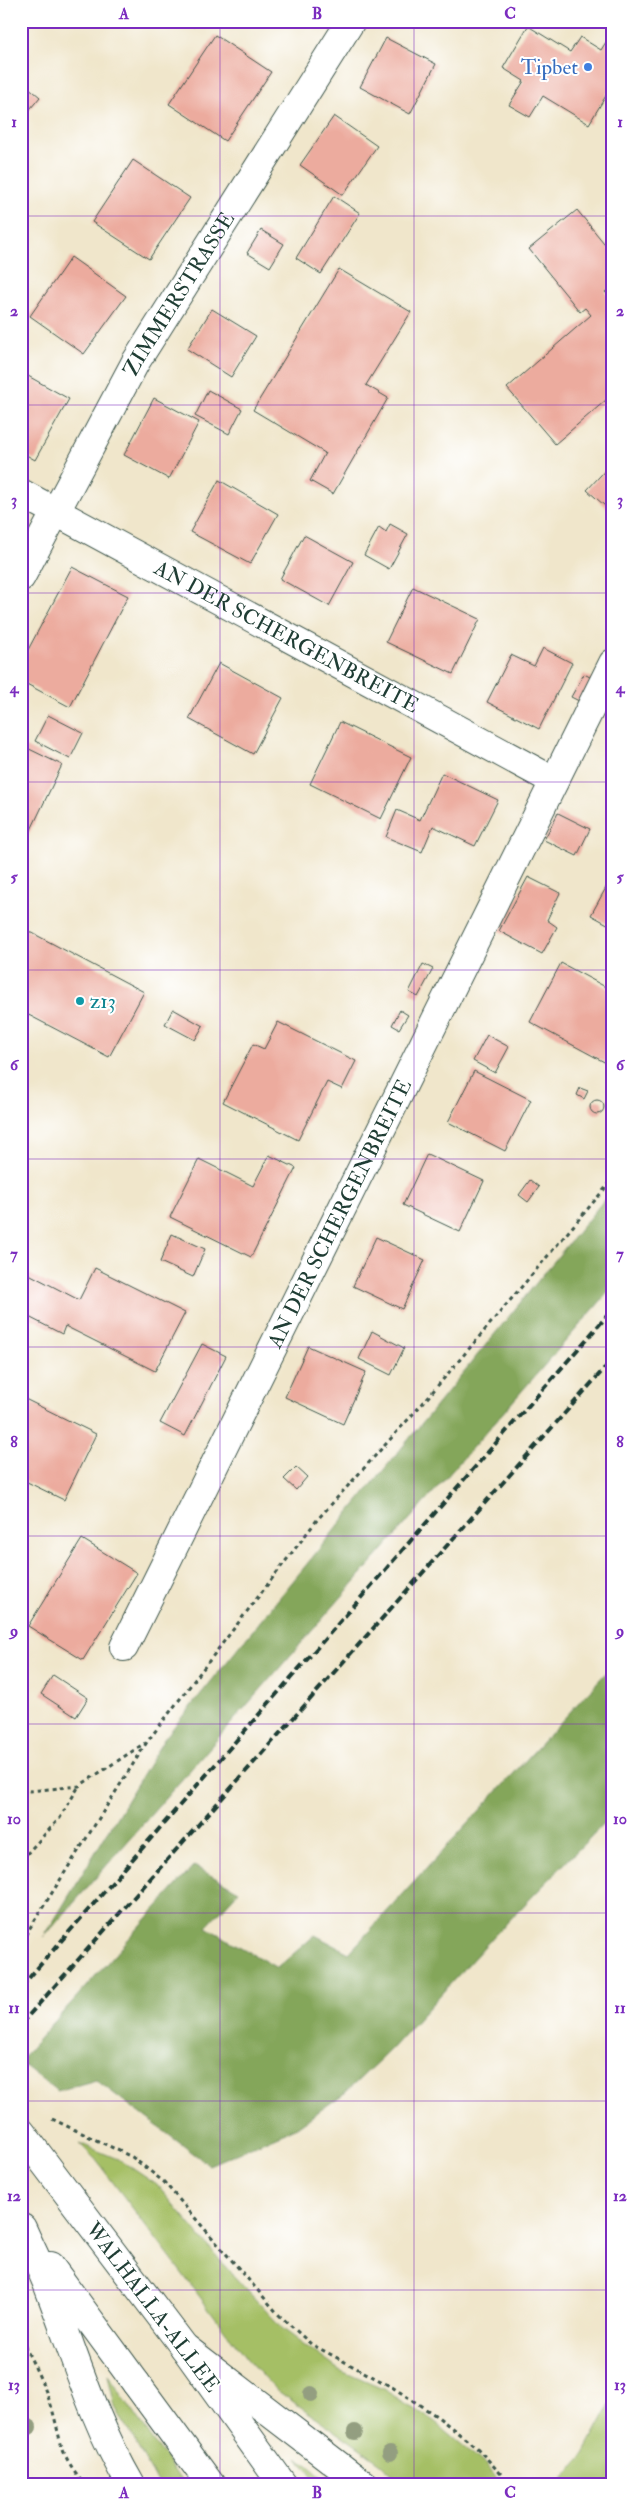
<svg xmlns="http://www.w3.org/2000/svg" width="634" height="2506" font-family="'IM FELL Double Pica',serif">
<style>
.green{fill:#a5bf65;stroke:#627e4c}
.forest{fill:#84a65a;stroke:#527247}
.building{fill:#ecab9e}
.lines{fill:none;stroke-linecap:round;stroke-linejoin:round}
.minor-casing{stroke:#3e564b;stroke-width:30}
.major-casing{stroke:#3e564b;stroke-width:30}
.highway-casing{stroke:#3e564b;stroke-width:30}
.path{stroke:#3e564b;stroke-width:3;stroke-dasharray:4 4;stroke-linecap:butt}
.minor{stroke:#fff;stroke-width:28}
.major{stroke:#fff;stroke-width:28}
.highway{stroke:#fff;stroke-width:28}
.rail{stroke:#1f3d34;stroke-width:4;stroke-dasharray:8 4;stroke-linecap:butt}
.tree{fill:#939e80}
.grid{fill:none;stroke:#7b2cbf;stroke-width:1;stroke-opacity:0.55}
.shop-dot{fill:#3f7fe0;stroke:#fff;stroke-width:2}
.culture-dot{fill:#0f9aa8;stroke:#fff;stroke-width:2}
.labels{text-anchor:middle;stroke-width:4;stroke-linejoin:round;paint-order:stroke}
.shop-label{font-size:21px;fill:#366cbe;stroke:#fff;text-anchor:end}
.street-label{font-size:21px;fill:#1f3d34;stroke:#fff}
.culture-label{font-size:21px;fill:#0d838f;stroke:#fff;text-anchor:start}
.neatline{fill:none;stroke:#7b2cbf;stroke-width:2}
.grid-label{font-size:16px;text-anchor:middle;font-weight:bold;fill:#7b2cbf}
</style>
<rect width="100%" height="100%" fill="#fff"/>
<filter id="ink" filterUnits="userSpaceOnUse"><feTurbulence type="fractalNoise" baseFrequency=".02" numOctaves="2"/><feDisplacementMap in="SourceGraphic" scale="10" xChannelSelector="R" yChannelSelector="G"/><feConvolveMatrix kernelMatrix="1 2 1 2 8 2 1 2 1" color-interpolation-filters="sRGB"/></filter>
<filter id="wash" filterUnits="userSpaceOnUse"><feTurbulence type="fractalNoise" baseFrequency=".0096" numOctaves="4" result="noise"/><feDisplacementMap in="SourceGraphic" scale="20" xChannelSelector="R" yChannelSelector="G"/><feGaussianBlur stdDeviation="1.12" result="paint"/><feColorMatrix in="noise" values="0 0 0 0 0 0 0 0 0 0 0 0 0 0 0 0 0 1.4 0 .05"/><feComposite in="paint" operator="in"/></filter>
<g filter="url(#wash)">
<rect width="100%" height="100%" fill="#f0e6cb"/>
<path class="green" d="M79,2143L120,2160L157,2185L230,2272L283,2329L339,2370L383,2389L434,2421L487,2466L502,2485H404L381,2463L275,2389L247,2359L96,2160Z
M108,2375L184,2485H159L115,2407Z
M613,2399V2485H571L563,2478L582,2457Z
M298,2457L331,2485H318Z"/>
<path class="forest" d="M613,1189V1287L44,1937L164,1739Z
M613,1665V1814L494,1936L390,2050L346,2092L297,2127L209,2165L96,2080L57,2091L21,2063V2059L194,1866L239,1891L206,1927L277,1968L315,1935L349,1953Z"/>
<g id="blocks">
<path class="building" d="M184,21H197L194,27Z
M528,26L570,52L580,37L601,50L606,42L613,46V84L589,124L543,96L530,117L509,105L524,81L503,68Z
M215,35L271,72L225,141L169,104Z
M386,38L436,64L410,114L360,87Z
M21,81L40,97L21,120Z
M334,116L377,146L343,195L300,165Z
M133,160L190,198L149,259L92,222Z
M334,196L360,213L321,274L296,258Z
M577,210L613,254V285L605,292L613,300V394L555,444L507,388L591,315L585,308L580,312L529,249Z
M261,230L284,244L270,267L247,253Z
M71,257L126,296L84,354L30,316Z
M339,269L411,312L366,385L388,398L333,494L310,481L325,453L253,410Z
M212,309L256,336L231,377L187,349Z
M21,372L69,399L35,460L21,452V431L24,426L21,424Z
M208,390L242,409L229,434L195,416Z
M154,398L199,422L169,479L124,455Z
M613,462V513L587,490Z
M219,480L278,514L250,564L190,532Z
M390,524L408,534L389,569L364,555L379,527L386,532Z
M304,535L353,562L329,606L280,579Z
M72,567L128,596L70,707L21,681V663Z
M413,587L480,619L453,674L386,642Z
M543,648L572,663L539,729L487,702L511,655L534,666Z
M219,663L283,698L253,754L189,719Z
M584,674L594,679L581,702L571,697Z
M48,715L83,733L70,759L35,741Z
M340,722L411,757L381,819L310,784Z
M21,745L62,765L28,836L21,833Z
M442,773L498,800L475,846L433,826L422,852L386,837L397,810L420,820Z
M558,813L590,829L577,856L544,840Z
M613,875V927L591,915Z
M528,877L560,893L547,920L557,927L542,954L499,931Z
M21,927L144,992L109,1057L21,1011Z
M561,963L613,991V1054L608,1064L530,1022Z
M423,964L433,969L418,997L409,992Z
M173,1009L203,1026L195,1040L165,1024Z
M400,1010L408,1015L399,1029L392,1025Z
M278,1022L356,1061L342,1089L327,1082L298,1140L223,1102L253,1044L264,1049Z
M487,1035L509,1047L495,1073L473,1061Z
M474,1071L531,1100L505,1151L448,1122Z
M580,1088L588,1091L584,1099L577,1095Z
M590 1107a7 7 0 1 1 14 0a7 7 0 1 1-14 0Z
M427,1154L484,1181L460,1232L403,1205Z
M269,1155L296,1168L251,1257L170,1217L199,1159L253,1186Z
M530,1180L539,1187L528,1202L519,1195Z
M172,1234L205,1249L193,1277L160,1262Z
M376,1237L425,1260L402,1309L353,1286Z
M95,1268L185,1313L155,1371L65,1326L62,1334L21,1313V1285L27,1273L79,1300Z
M372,1331L404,1348L391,1375L359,1359Z
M202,1344L226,1356L185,1436L160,1423Z
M308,1346L366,1372L343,1424L285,1397Z
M21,1397L96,1434L64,1500L21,1479Z
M296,1467L307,1477L296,1490L284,1479Z
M82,1539L137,1573L83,1660L28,1626Z
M53,1675L88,1698L76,1717L41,1694Z"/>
</g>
</g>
<g filter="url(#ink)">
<use href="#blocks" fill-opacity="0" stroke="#3e564b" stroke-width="1"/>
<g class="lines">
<defs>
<g id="minor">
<path id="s1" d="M21,493L554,781"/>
<path id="s2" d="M21,577L135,363L351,21"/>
<path id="s3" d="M124,1647L613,663"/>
</g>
<path id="major" d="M21,2132L184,2347L364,2485
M22,2228C31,2249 42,2269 50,2291C75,2357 95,2424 131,2485
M50,2266L136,2383"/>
<path id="highway" d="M184,2347L283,2485
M136,2383L211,2485"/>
</defs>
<use href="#minor" class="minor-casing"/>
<use href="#major" class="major-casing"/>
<use href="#highway" class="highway-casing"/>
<path class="path" d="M21,1789L30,1791L79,1786L145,1743
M21,1860L60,1818L79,1786
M21,1942L147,1742L317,1520L423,1403L613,1179
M21,2094L27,2101
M52,2119L132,2157L164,2182L279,2315L311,2344L392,2387L438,2417L478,2449L511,2485
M21,2338C31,2360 43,2382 51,2405C62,2442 58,2454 86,2485"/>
<use href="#minor" class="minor"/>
<use href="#major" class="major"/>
<use href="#highway" class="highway"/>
<path class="rail" d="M21,1987L613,1309
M21,2024L613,1359"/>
</g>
<g class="tree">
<circle cx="311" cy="2394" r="8"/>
<circle cx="29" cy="2427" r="8"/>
<circle cx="355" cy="2432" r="8"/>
<circle cx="390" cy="2453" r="8"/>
</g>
</g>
<path class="grid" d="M220,21V2485M414,21V2485M21,216H613M21,405H613M21,593H613M21,782H613M21,970H613M21,1159H613M21,1347H613M21,1536H613M21,1724H613M21,1913H613M21,2101H613M21,2290H613"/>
<circle class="shop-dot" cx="588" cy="67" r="5"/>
<circle class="culture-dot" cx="80" cy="1001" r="5"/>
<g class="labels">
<g class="shop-label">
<text x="578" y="74">Tipbet</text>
</g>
<g class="street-label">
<text dy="7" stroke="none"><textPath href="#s2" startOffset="324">ZIMMERSTRASSE</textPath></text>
<text dy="7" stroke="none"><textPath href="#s1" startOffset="302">AN DER SCHERGENBREITE</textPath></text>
<text dy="7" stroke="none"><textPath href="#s3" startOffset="484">AN DER SCHERGENBREITE</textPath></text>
<text transform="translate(153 2307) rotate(53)" y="7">WALHALLA-ALLEE</text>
</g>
<g class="culture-label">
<text x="90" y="1008">z13</text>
</g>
</g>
<rect width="634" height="2506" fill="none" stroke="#fff" stroke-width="55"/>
<rect x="28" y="28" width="578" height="2450" class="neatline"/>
<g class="grid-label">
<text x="124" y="19">A</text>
<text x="317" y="19">B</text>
<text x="510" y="19">C</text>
<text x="14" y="127">1</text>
<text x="620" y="127">1</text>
<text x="14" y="316">2</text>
<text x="620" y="316">2</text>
<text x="14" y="505">3</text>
<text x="620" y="505">3</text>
<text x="14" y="693">4</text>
<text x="620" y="693">4</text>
<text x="14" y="882">5</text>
<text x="620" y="882">5</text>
<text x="14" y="1070">6</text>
<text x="620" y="1070">6</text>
<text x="14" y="1259">7</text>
<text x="620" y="1259">7</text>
<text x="14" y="1447">8</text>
<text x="620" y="1447">8</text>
<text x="14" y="1636">9</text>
<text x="620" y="1636">9</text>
<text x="14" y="1824">10</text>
<text x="620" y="1824">10</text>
<text x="14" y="2013">11</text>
<text x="620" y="2013">11</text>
<text x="14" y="2201">12</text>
<text x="620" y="2201">12</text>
<text x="14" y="2390">13</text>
<text x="620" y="2390">13</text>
<text x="124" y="2498">A</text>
<text x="317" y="2498">B</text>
<text x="510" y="2498">C</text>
</g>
</svg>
